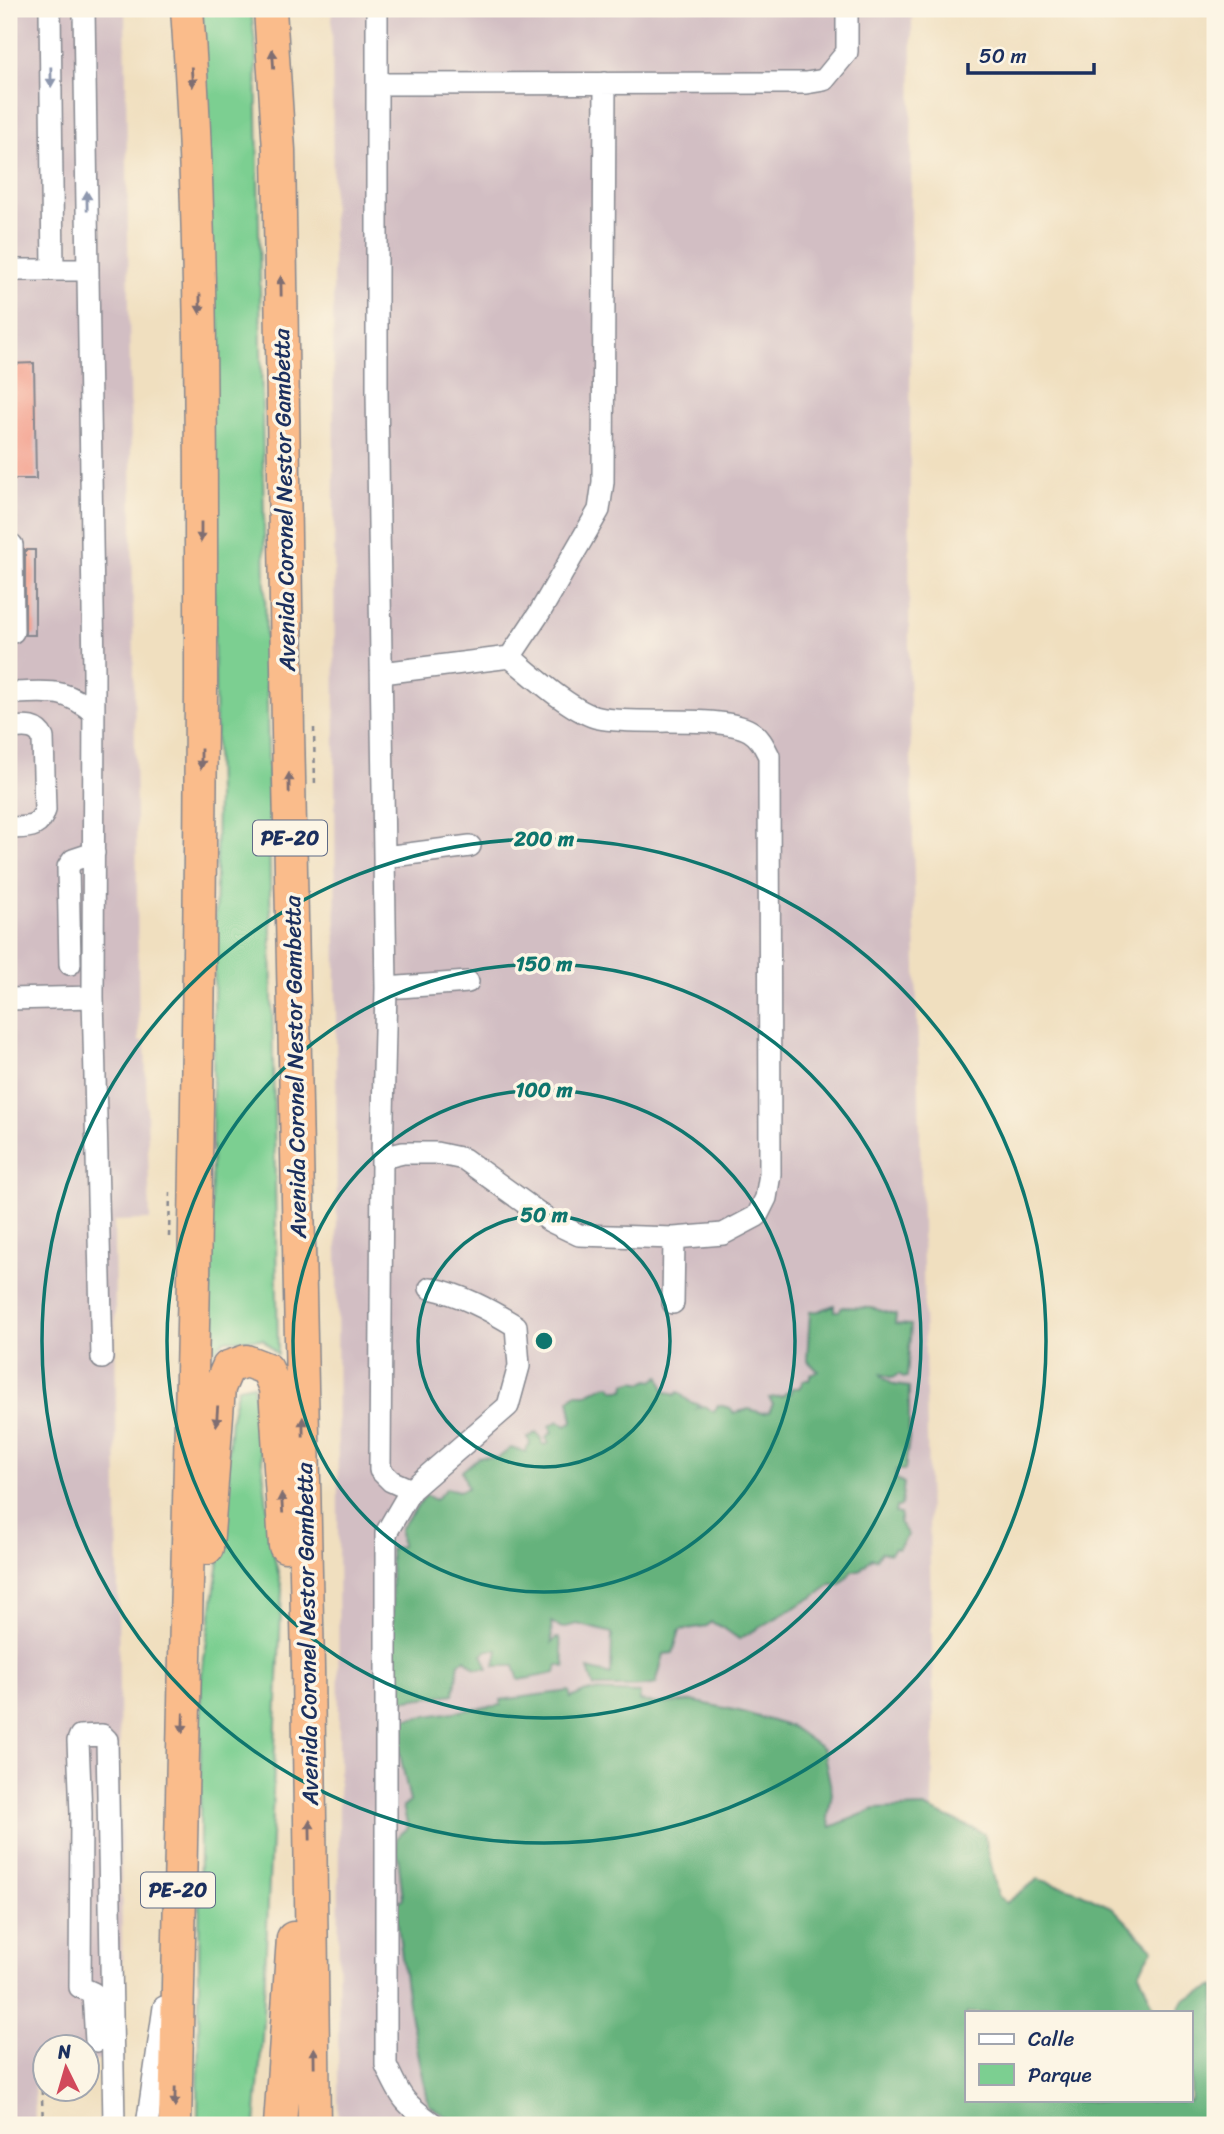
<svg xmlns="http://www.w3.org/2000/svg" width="1224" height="2134" font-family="Sriracha,sans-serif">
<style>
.industrial{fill:#d2bec3}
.green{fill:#7ccf91;stroke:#4c7f78;stroke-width:2}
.forest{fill:#65b27b;stroke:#40706c;stroke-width:2;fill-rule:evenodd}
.building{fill:#f39d8b}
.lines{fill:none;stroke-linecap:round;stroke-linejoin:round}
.minor-casing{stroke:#86878e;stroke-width:24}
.highway-casing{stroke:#86878e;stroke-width:35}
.path{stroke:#86878e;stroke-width:2.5;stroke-dasharray:5 5;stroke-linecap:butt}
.minor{stroke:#fff;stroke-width:21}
.highway{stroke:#fabc8b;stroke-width:32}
.oneway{fill:#7f6e72}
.oneway2{fill:#8d97ae}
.ring{fill:none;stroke:#0f766e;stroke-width:3.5}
.labels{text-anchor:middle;stroke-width:7;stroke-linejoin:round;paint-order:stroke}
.shield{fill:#fcf5e5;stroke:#5e6a86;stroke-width:2}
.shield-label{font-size:21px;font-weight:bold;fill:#1b2f5e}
.street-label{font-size:23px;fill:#1b2f5e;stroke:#fcf5e5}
.centre{fill:#0f766e;stroke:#fcf5e5;stroke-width:3.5}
.ring-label{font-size:21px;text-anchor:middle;font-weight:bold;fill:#0f766e;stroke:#fcf5e5;stroke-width:7;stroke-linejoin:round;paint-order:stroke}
</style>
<rect width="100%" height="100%" fill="#fcf5e5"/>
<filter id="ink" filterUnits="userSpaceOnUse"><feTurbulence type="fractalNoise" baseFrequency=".0143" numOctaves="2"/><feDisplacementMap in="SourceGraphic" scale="14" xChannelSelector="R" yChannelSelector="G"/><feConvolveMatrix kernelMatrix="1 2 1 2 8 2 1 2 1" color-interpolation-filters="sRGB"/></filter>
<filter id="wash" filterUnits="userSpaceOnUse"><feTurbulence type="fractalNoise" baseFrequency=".00686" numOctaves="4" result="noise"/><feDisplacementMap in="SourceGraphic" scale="28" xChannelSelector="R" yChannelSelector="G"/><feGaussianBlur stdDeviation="1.57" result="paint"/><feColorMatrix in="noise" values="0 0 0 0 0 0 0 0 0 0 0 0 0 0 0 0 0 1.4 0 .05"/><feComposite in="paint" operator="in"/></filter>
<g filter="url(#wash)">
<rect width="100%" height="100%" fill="#f0dfbf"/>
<path class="industrial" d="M9,9H125L139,1041H145L150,1220L114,1221L123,2060L88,2061V2046H46L45,2063H34L35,2125H9Z
M332,9H912L909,667L934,1734L931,1833L943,2125H340L342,2121L338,2113L339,1779Z"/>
<path class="green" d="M202,9H251L256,53L278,1355L263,1339L225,1340L209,1355L217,798Z
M253,1384L272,1547L282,1589L262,2039L255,2125H198L201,1679L220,1555L231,1418L238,1387Z"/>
<path class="forest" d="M834,1305V1311H839L842,1307L872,1308L896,1315L895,1324L911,1325L907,1377L904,1378L899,1374L892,1378L881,1374L882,1377L894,1385L909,1387V1437L905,1470H896V1479L904,1483L901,1507H896L895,1513L900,1514L901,1518L899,1522L908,1535L898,1549L894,1548L889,1554L881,1552L876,1559L872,1558L859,1571H852L840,1585L831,1584L820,1593L739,1639L722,1627L711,1622L707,1626L680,1630L673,1653L664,1654L656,1684C641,1688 612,1687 594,1687L588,1669L611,1675L612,1633L577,1624L562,1628L551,1622L552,1643L556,1638H559L565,1667L558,1665L556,1673L519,1680L514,1666H495L498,1650H488L482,1654L488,1669H476L465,1659L459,1663L454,1694L400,1701L396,1692L390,1549L401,1546L400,1529L426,1495L435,1500L447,1488L459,1491L468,1488L462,1471L479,1457L498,1458L511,1448L526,1452V1448L530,1444L528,1438L536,1433L541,1437L542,1444L545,1445L549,1443L546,1438L548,1435L552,1433L550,1426L559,1421L566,1426L573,1421L569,1400L576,1394H587L604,1386L611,1385L614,1390H624L625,1384L635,1381L643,1383L649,1380L653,1381L660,1376L664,1391L675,1395L678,1392L690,1402L700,1405L697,1408L704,1406L714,1412L718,1405L730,1408L734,1413L749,1409L762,1413L769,1412L773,1404L769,1398L782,1396L787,1392L791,1393V1388H799L804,1380H809L811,1374L818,1371L807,1360L810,1312L819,1311Z
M569,1691L571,1698L586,1691L640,1693V1701L660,1704L692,1701L739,1711L792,1727L823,1749L832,1793L828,1818L831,1827L875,1809L924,1807L984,1833L998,1896L1006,1903L1038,1879L1075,1890L1113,1908L1153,1949L1139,1972L1156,2013H1177L1184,2000L1215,1986V2125H459L429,2105L408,2004L395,1903L403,1899L396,1838L408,1828L403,1806L410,1802L393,1721L501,1705V1700ZM967,2013H1191V2101H967Z"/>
<g id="blocks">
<path class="building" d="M34,363L36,479H9V364Z
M25,550H35V635H25Z"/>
</g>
</g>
<g filter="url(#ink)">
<use href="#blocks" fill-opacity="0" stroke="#86878e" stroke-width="2"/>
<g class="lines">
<defs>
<path id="minor" d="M50,9L53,270
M84,9L94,672L93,997L102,1358
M377,9V392L386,988L382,1158L380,1470L391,1481L411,1490
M377,84L806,83L824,80L847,52V9
M9,270H88
M12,545L13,632
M510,657L540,612L599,510L603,482L605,83
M9,693C48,693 63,686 94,713
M9,728C23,727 36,724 43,738L45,810C39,830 27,827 9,828
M385,857L470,846
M70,964L68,867L73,860L94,853
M386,988L468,982
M9,999L93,997
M382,1158L403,1153H436L464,1159L550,1221L579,1235L674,1238L723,1234L757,1216L766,1198L770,1174L769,756C764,746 760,737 750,731C721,714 637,726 599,718C573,713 531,674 510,657L382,673
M430,1288C462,1295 488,1309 516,1326L519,1366L508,1406L411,1490L386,1533V2065C401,2099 405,2104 435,2125
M673,1303L674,1238
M96,2041L93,1993L80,1987L81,1813L78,1741L80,1736L102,1735L107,1740L114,2125
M147,2125L164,2007"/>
<path id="highway" d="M270,9L279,150L288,731L308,1667L314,2125
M207,1548L219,1388L228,1367L246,1361L267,1369L275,1388L285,1546
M175,2125C177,1969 181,1813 185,1657C194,1331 200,1005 201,679C201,455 203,232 187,9
M280,2125L293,1938"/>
</defs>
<use href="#minor" class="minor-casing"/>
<use href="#highway" class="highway-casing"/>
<path class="path" d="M314,728L315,788
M169,1237L170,1191
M43,2125L41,2070H46"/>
<use href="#minor" class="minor"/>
<use href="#highway" class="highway"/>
</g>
<defs><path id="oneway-solid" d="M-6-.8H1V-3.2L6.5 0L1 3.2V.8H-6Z" transform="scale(1.75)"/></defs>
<g class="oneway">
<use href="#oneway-solid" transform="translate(273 59) rotate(-94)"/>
<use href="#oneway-solid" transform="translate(192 77) rotate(86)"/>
<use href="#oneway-solid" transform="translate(281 286) rotate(-91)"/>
<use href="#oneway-solid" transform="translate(200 304) rotate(90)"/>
<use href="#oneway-solid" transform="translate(201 532) rotate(90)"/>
<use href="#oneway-solid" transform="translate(201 759) rotate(90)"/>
<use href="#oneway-solid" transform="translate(289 783) rotate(-91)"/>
<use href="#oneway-solid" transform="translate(217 1416) rotate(94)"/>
<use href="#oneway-solid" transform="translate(303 1427) rotate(-91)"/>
<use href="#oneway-solid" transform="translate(282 1503) rotate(-94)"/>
<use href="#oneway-solid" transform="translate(183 1723) rotate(92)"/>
<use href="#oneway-solid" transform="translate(310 1830) rotate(-91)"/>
<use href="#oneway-solid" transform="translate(314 2057) rotate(-91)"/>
<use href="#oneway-solid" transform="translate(175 2097) rotate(91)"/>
</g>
<g class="oneway2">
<use href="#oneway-solid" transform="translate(51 77) rotate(89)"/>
<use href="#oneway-solid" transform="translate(87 201) rotate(-91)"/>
</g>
</g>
<g class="ring">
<circle cx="544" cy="1341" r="126"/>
<circle cx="544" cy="1341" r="251"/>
<circle cx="544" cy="1341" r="377"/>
<circle cx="544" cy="1341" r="502"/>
</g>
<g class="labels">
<g class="shield">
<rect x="253" y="820.5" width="74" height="35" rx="5"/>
<rect x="141" y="1872.5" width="74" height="35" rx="5"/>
</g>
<g class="shield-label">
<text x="290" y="845">PE-20</text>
<text x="178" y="1897">PE-20</text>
</g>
<g class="street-label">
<text transform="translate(284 500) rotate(-91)" y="8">Avenida Coronel Nestor Gambetta</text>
<text transform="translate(295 1067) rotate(-91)" y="8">Avenida Coronel Nestor Gambetta</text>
<text transform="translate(307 1634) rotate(-91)" y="8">Avenida Coronel Nestor Gambetta</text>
</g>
</g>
<circle cx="544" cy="1341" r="10" class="centre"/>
<g class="ring-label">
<text x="544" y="846">200 m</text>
<text x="544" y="971">150 m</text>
<text x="544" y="1097">100 m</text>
<text x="544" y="1222">50 m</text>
</g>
<rect width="1224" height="2134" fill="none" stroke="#fcf5e5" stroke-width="35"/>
<rect x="965" y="2011" width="228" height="91" fill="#fcf5e5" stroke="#a2a6af" stroke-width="2"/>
<rect x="979" y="2034" width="35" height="10" fill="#ffffff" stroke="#a2a6af" stroke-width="2"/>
<text x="1028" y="2046" font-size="21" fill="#1b2f5e">Calle</text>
<rect x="979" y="2064" width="35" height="21" fill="#7ccf91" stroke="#a2a6af" stroke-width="2"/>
<text x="1028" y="2082" font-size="21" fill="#1b2f5e">Parque</text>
<g transform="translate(66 2068) rotate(355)"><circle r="33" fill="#fcf5e5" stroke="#a2a6af" stroke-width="2"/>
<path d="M0-5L12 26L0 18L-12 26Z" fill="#d1495b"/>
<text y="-10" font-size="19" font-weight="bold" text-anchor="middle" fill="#1b2f5e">N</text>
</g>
<path d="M968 63v10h126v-10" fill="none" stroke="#1b2f5e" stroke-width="3.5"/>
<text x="979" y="63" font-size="21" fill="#1b2f5e" stroke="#fcf5e5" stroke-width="5" paint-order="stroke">50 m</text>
</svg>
